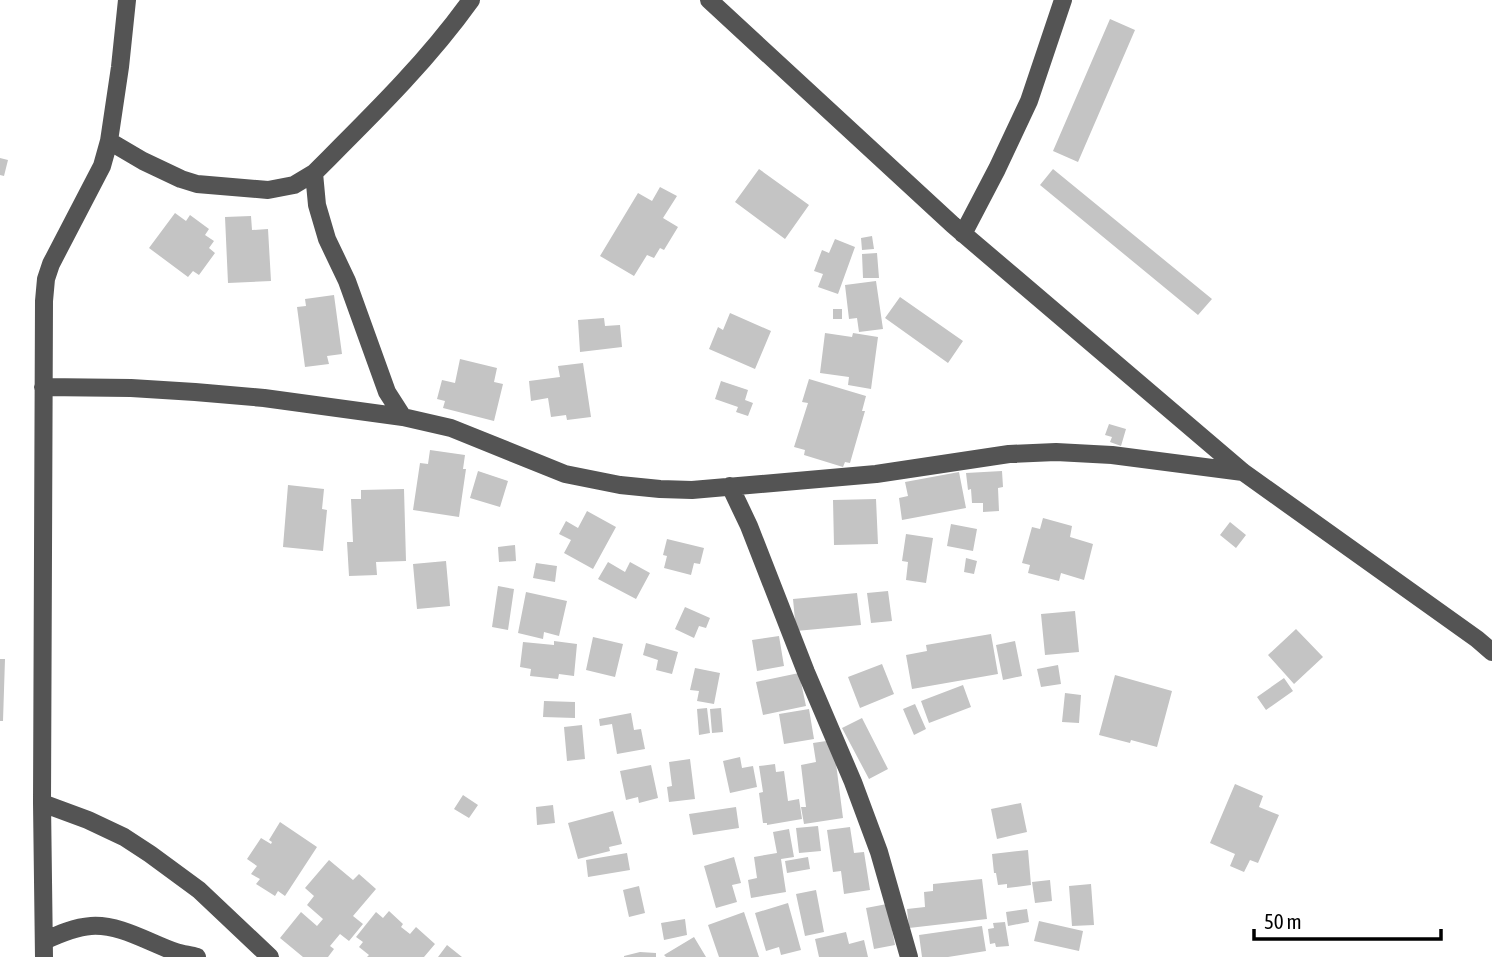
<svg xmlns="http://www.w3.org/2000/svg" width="1492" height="957" font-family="'Asap Condensed',sans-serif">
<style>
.building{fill:#c4c4c4}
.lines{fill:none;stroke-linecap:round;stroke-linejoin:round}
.minor{stroke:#545454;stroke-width:18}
</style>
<rect width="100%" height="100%" fill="#fff"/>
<path class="building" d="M1110,19L1135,30L1078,162L1053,151Z
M0,158L8,160L4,176L0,175Z
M759,169L809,205L785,239L735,202Z
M1053,169L1212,299L1198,315L1040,185Z
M660,187L677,196L663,218L678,227L664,250L660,248L654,258L647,255L634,276L600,256L638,193L652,201Z
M175,213L186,221L190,215L209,229L205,235L214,241L209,248L215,253L199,275L193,271L188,277L149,248Z
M251,216L252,230L268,229L271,281L228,283L225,217Z
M872,236L874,249L862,250L861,238Z
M835,239L855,247L838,294L818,287L823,274L814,271L822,250L829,253Z
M877,253L879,278H863L862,254Z
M876,281L883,329L859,332L857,318L849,319L845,285Z
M334,295L342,354L327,356L329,364L305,367L297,307L306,306L305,299Z
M900,297L963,341L948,363L885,318Z
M833,309H842V319H833Z
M730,313L771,331L755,369L709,349L718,327L723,330Z
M604,318L605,326L620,325L622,347L580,352L578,320Z
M825,333L852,337L853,333L878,337L871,389L848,385L849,377L820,373Z
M460,359L497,368L494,382L503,384L494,421L443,408L445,401L437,399L442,380L455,383Z
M583,363L591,417L567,420L566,415L551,417L548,398L531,401L529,381L560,377L558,366Z
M809,379L866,396L862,411H865L850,463L845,462L843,467L804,455L805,450L794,447L808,403L802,402Z
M721,381L748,390L745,400L753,403L748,416L736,412L738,407L715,399Z
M1109,424L1126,429L1121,446L1110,442L1112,437L1105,435Z
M430,450L465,455L463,469H466L459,517L413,510L420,463L428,464Z
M478,471L508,481L500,507L470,498Z
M1002,471L1003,487L998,488L999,511L983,512V503H972L971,489L968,490L966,473Z
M959,472L966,508L902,520L899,498L908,496L905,482Z
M288,485L324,489L322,509L327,510L323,551L283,547Z
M404,489L406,561L376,562L377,575L349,576L347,542H353L351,499H361V490Z
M876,499L878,544L834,545L833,500Z
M587,511L616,527L593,569L564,553L571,540L559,534L566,521L578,528Z
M1043,518L1072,526L1070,537L1093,544L1084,580L1061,573L1059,581L1028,573L1030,565L1022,563L1032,527L1040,529Z
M1230,522L1246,535L1236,548L1220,535Z
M951,524L977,529L973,551L947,546Z
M906,534L933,538L926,583L906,580L908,562L902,561Z
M667,539L704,548L700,564L694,563L691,575L664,568L667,556L663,555Z
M515,545L516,561L499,562L498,547Z
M966,558L977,561L974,574L964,572Z
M446,561L450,606L417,609L413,564Z
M608,562L625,572L630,562L650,573L636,599L598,579Z
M536,563L557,566L555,582L533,578Z
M498,586L514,589L508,630L492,627Z
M888,591L892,621L871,623L867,593Z
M526,592L567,601L559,636L544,632L543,639L518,633Z
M857,593L861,625L796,631L793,599Z
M685,607L710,618L706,628L699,626L694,638L675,629Z
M1075,611L1079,652L1045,655L1041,614Z
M1296,629L1323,657L1294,684L1268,655Z
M991,634L998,674L912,689L906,655L927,651L926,645Z
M779,636L784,666L757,671L752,640Z
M593,637L623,644L615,677L586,670Z
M554,641L577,644L574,676L559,674L558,679L530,676L531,669L520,667L523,642L554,645Z
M1015,641L1022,676L1003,680L996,645Z
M646,643L678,652L672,674L656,670L658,660L643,655Z
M0,659H5L3,721H0Z
M882,664L894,694L860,708L848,677Z
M1058,665L1061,684L1041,687L1037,669Z
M695,668L720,673L714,704L697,701L699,691L690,690Z
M799,673L806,706L763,715L756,682Z
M1115,675L1172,691L1157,747L1131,740L1130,743L1099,735Z
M1284,678L1293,691L1266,710L1257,697Z
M963,685L971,707L929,723L921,701Z
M1065,693L1081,695L1079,723L1062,722Z
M544,701L575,702V718L543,717Z
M915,704L926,729L914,735L903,709Z
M707,708L710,733L699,735L697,709Z
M721,708L723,732L712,733L710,709Z
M809,709L814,739L784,744L779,714Z
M631,713L634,730L641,729L645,749L617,754L612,724L600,726L599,719Z
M862,718L888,769L869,779L842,728Z
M582,725L585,759L567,761L564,727Z
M833,740L843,818L804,824L801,807H806L801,765L816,762L813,743Z
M740,757L742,768L753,766L757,787L730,793L723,761Z
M690,759L695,799L669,802L667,787L672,786L669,762Z
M775,764L776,772L784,771L788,801L799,799L802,819L767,825V823H763L759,793L763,792L759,766Z
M651,765L658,798L639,803L638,797L626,800L620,771Z
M1235,784L1263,796L1259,807L1279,815L1258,863L1250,860L1244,872L1230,866L1235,854L1210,843Z
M463,795L478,805L469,818L454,809Z
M1021,803L1027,832L997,839L991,809Z
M553,805L555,823L537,825L536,807Z
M736,807L739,828L693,835L689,814Z
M613,811L622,844L609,847L610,851L578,859L568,823Z
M280,822L317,847L285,896L278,891L275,896L256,884L260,879L251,874L257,866L247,859L261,838L271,844L272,842L269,840Z
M818,826L821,851L799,853L796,828Z
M850,827L854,853L864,852L870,890L844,894L841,871L833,872L827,830Z
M789,829L794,857L781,859L786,892L751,898L748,880L757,878L754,857L777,853L773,832Z
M1028,850L1031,885L1007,888V884L998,885L996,873H994L992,854Z
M627,853L630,870L588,877L586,860Z
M734,857L741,883L732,885L737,902L716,908L704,866Z
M808,857L810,869L787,873L785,861Z
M329,860L353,880L359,874L376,889L353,916L363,924L349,941L340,934L330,946L334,949L328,957H303L280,938L301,912L317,926L323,919L307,905L314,896L305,888Z
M982,879L987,919L909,928L907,909L925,907L924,892L933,891V884Z
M1050,880L1052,901L1035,903L1032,882Z
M1091,884L1094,925L1072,926L1069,886Z
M639,886L645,913L629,917L623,890Z
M816,890L824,932L805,936L796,894Z
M788,903L801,950L781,955L779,947L766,951L755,913Z
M887,904L895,945L874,949L866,908Z
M1027,909L1029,922L1008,926L1006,912Z
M389,911L403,924L401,927L410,934L416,927L435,944L424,957H367L369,955L359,947L363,942L356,937L376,912L383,918Z
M744,912L759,957H719L708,925Z
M685,919L687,935L664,940L661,923Z
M1039,921L1083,931L1079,951L1034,941Z
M1005,922L1009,946L996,947L995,943L990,944L988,929L994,928L993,923Z
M982,926L986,951L948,957H922L919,935Z
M846,932L849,944L864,940L868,957H819L815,939Z
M694,937L706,957H666L664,955Z
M447,945L462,957H438Z
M640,952L656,953V957H624V956Z"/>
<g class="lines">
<path class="minor" d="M709,0L953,225L1243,472L1477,639L1492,652
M109,141L143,161L181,179L197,184L268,190L294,185L314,173C369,118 426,63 471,0
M314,173L317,205L327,239L347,281L387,392L403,417
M963,234L997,169L1029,101L1063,0
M43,387L131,388L195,392L264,398L403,417L451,428L565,474L620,485L660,489L692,490L876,474L1009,454L1056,452L1112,455L1243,472
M730,486L749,526L806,672L853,782L879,852L909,957
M42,803L88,820L124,837L150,854L199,890L270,957
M44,941C59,934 75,927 91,926C121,924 149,943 176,952C182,954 190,955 197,957
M44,957L42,803L44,301L46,279L51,264L102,166L109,141L120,67L127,0"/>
</g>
<path d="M1254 929v10h187v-10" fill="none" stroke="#000000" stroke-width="3.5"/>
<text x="1264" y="929" font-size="21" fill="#000000" stroke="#ffffff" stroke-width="5" paint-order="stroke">50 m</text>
</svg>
